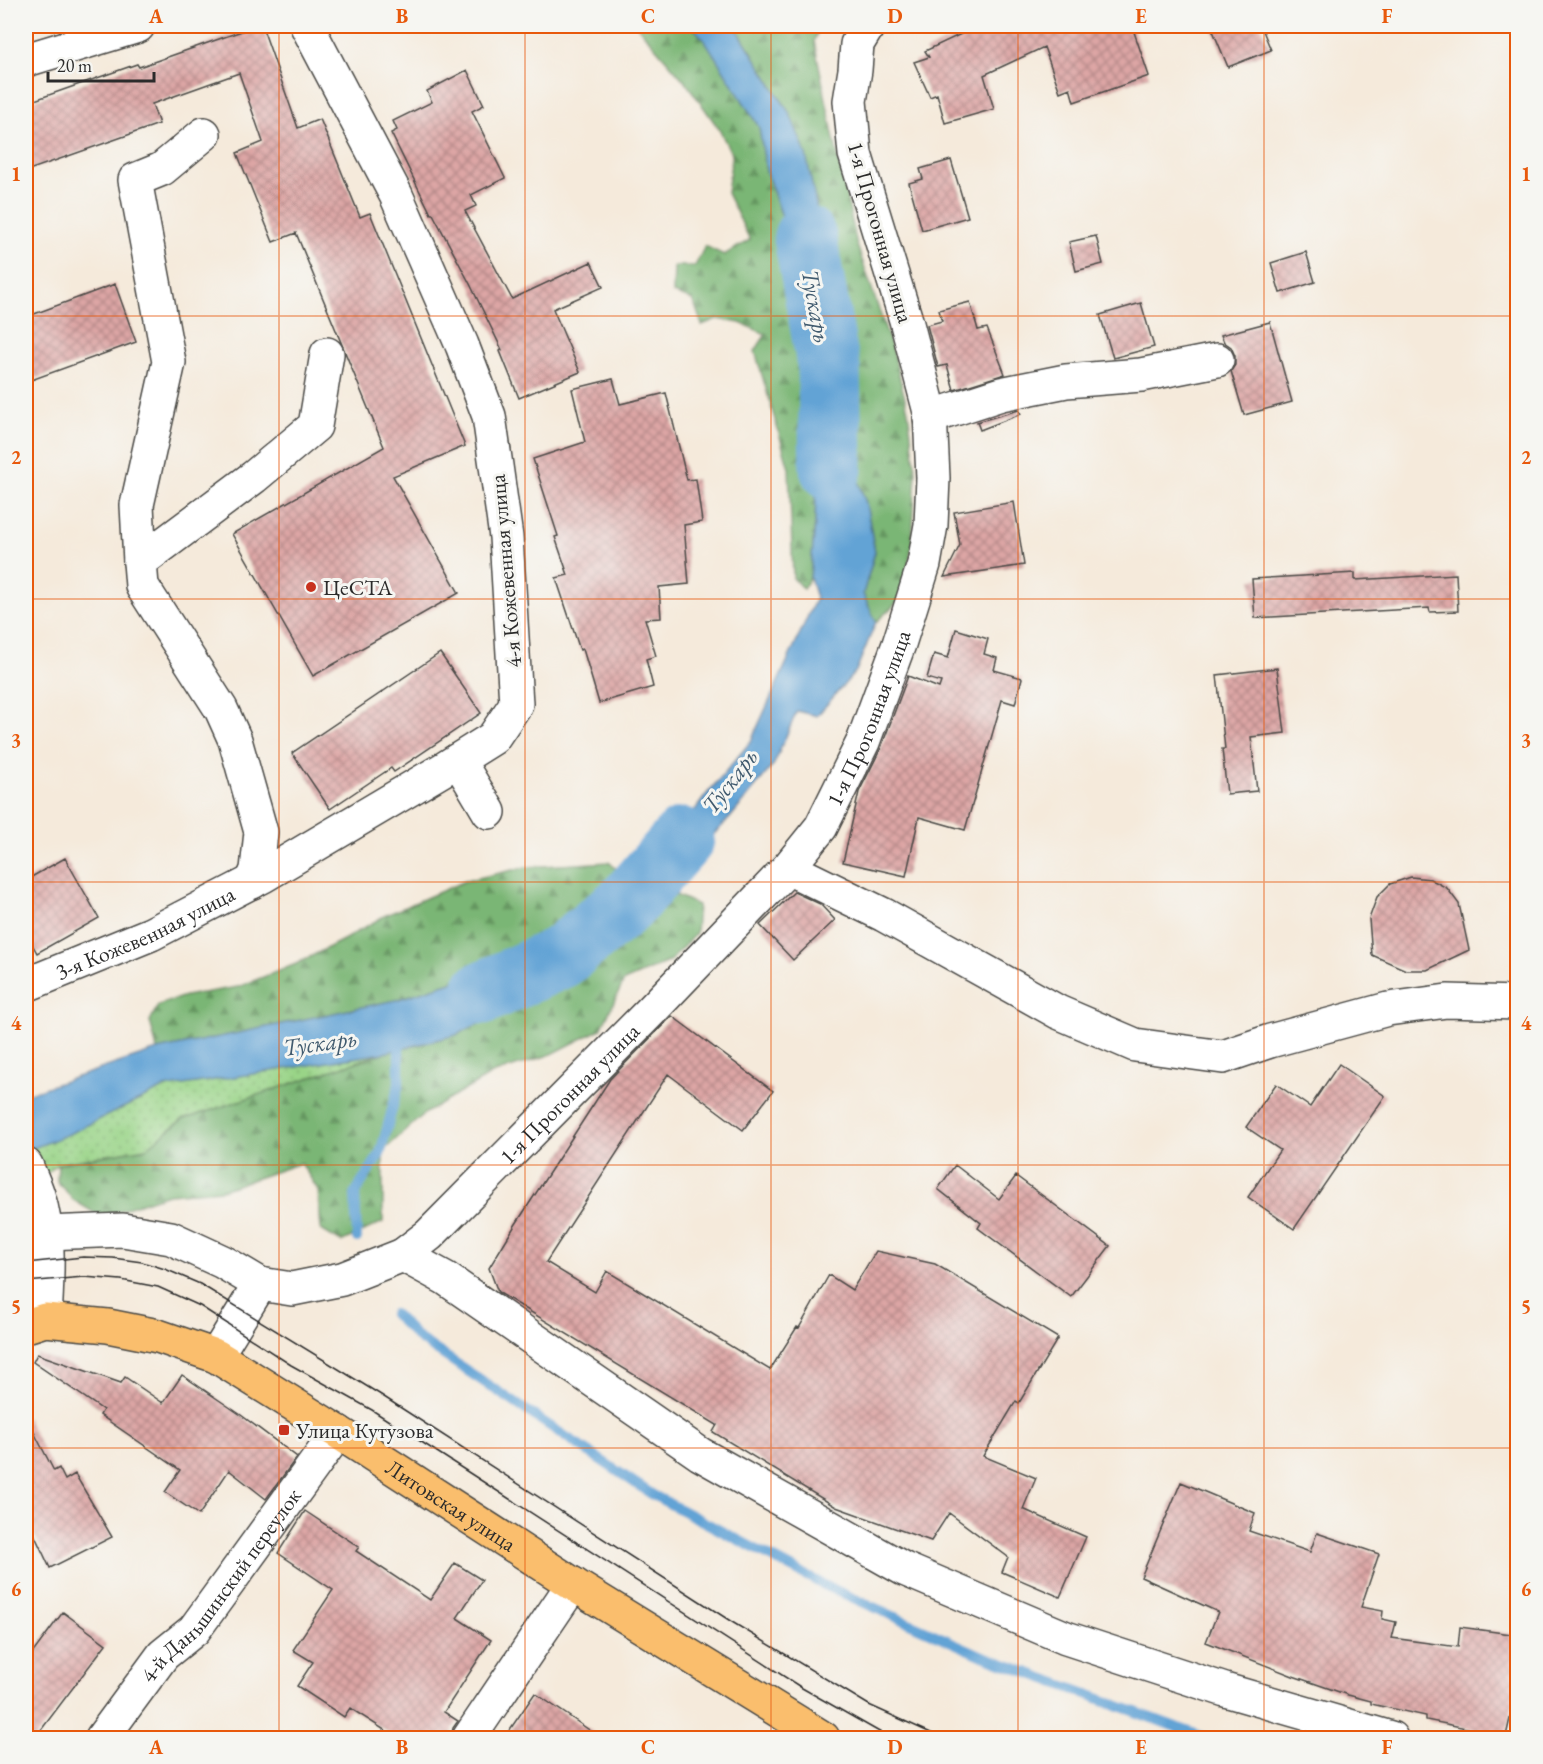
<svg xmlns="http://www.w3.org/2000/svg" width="1543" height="1764" font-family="'EB Garamond',serif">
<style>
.grass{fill:url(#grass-dots);stroke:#628059;stroke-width:1.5}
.forest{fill:url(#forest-firs);stroke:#527050;stroke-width:1.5}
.water{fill:#62a3d5;stroke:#466780;stroke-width:1.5}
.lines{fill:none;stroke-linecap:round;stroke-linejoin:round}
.stream{stroke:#62a3d5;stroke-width:10}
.river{stroke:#62a3d5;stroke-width:63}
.building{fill:url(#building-cross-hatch)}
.minor-casing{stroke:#494845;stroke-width:36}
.major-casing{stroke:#494845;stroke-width:36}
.minor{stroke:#fff;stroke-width:33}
.major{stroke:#fabe6d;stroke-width:33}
.tram{stroke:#2b2b2b;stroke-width:1.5}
.grid{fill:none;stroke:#e8590c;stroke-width:1.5;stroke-opacity:0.55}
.poi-dot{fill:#c8321e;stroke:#f6f6f2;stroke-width:2}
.labels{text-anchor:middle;stroke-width:6;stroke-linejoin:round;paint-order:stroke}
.street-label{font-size:22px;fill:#2b2b2b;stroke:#f6f6f2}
.poi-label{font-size:22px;fill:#2b2b2b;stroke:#f6f6f2;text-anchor:start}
.water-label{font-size:24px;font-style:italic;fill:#415b6f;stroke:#f6f6f2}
.neatline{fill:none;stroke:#e8590c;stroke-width:2}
.grid-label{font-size:20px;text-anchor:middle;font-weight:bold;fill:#e8590c}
</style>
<defs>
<pattern id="grass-dots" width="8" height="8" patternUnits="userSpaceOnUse" patternTransform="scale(1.5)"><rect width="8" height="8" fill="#99d487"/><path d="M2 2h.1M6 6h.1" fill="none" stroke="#84b675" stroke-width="1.8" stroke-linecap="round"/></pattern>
<pattern id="forest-firs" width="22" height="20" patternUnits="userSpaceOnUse" patternTransform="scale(1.5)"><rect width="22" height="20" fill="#7ab674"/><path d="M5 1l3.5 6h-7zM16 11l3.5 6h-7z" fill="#64945f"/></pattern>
<pattern id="building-cross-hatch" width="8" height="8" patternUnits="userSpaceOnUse" patternTransform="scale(1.5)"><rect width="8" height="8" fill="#dda6a5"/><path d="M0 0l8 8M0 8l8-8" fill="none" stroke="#b38787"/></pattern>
</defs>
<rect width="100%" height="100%" fill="#f6f6f2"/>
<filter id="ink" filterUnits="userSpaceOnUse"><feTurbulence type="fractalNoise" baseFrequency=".0167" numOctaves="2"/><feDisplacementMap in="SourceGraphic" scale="12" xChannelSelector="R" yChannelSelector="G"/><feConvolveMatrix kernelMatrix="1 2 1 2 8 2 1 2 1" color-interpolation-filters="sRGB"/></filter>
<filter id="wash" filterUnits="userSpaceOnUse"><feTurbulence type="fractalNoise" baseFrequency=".008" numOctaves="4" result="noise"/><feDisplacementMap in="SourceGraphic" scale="24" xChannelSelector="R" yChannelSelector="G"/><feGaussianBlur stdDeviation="1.35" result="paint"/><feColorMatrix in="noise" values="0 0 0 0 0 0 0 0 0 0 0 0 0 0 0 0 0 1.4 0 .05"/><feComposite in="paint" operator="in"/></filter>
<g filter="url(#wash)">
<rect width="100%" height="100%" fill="#f5eadb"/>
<path class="grass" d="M384,1053L182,1120L146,1148L58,1164L26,1191V1151L69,1134L164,1088Z"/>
<path class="forest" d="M637,26H692L706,41L759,127L766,171L794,251L820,318L830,383L818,435L815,523L810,578L803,589L793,578L789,468L755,351L766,334L740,323L717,319L702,325L693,300L673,293L674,266H695L705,246L724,255L750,240L727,193L732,155L719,129L687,84Z
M735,26H820L814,41L833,134L857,245L893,351L908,411L916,472L912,546L902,598L876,622L863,594L875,552L866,503L849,456L856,346L827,260L790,114Z
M609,862L637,889L626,904L561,957L510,959L467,977L396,1000L157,1050L150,1021L158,1005L185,996L238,987L296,964L345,939L384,916L465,881L526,867Z
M676,895L698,905L696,933L670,961L624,981L601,1029L552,1054L492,1074L424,1114L383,1151V1222L341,1242L321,1230L318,1190L301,1163L222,1190L168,1194L101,1217L73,1200L57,1181L58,1164L146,1148L182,1120L384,1053L456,1035L592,968L654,906Z"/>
<path class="water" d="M692,26H735L790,114L806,154L827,260L856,346L849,456L866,503L875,552L863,594L876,622L856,671L817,716L797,711L774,764L730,818L695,853L676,895L654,906L592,968L456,1035L384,1053L164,1088L69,1134L26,1151V1094L157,1050L396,1000L467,977L510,959L561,957L626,904L706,795L751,741L816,598L810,578L815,523L818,435L830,383L820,318L794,251L766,171L759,127L706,42Z"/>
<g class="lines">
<path class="stream" d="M357,1238L355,1193L380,1154L399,1084V1035
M394,1314L418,1338L653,1495L824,1585L983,1656L1206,1738"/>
<path class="river" d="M805,237L829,368L831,468
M482,993L561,957L626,904L683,839"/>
</g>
<g id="blocks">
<path class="building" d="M256,26H262L298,128L320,119L360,217L370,213L465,446L393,476L459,593L313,676L232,534L384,447L296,233L273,242L237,153L263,142L239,73L152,104L159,124L26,171V103L137,64L139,67Z
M978,26H1132L1149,76L1074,102L1070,88L1060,92L1044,47L984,75L994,109L945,123L937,94L930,97L914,62L929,57L925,51Z
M1211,26H1261L1271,50L1228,67Z
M467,70L484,105L472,111L505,178L471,195L476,206L465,211L512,299L591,262L603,287L553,309L580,372L519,398L500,351L502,350L470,284L433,214H431L391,133L397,130L393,121L432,102L427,91Z
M951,160L968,217L922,230L909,183L923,179L920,169Z
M1096,236L1103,264L1076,271L1069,242Z
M1306,252L1315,282L1280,293L1271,263Z
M115,284L136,342L26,382V317Z
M970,302L978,330L987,328L1005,374L954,390L947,365L938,367L927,325L942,321L939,310Z
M1141,303L1154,347L1113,358L1100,315Z
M1270,322L1292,402L1244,415L1231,371L1235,365V356L1231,347L1224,342L1221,335Z
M613,379L620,404L666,393L687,480L696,479L702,522L684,525L689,584L659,587L661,618L645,619L656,656L646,659L653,687L599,703L583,649L580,650L556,578L568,575L555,537L558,536L533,459L585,442L572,389Z
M1019,410L1021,414L980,430L977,422Z
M1014,502L1024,565L944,577L960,545L954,512Z
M1355,573V580L1456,574L1458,611L1430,612L1429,608L1255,618L1252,579Z
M956,629L988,639L984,654L997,658L994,670L1022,678L1015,704L1002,700L965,830L919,817L906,876L843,862L859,792L881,748L908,676L939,688L941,682L927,678L934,654L948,658Z
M440,653L481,713L394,772L391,768L330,809L292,753Z
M1277,668L1285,733L1251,737L1257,791L1227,794L1222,749H1225L1217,675Z
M65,858L99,918L37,953L26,933V880Z
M1411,877L1430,879L1447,888L1459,904L1469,950L1427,970H1406L1372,955L1369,919L1377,897L1390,884Z
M794,892L820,904L835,920L793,960L760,925Z
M672,1016L773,1091L743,1130L668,1074L546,1262L595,1292L607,1271L770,1370L797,1327L799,1328L829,1275L852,1290L876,1251L935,1264L1058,1338L1019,1403L1016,1401L983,1456L1036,1478L1023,1509L1086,1537L1060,1597L1002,1572L1008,1557L949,1513L931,1541L836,1507L713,1432L717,1425L498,1292L489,1268L514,1227L610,1079Z
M1339,1064L1385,1096L1294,1229L1248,1197L1280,1150L1246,1127L1276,1084L1310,1107Z
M955,1165L999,1199L1016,1176L1110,1246L1071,1297L978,1228L981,1223L938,1189Z
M37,1354L121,1383L125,1377L163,1403L182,1375L241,1415L297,1457L266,1499L229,1470L199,1515L165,1492L180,1470L100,1415L103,1410L33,1362Z
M26,1417L54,1471L59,1468L65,1480L75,1474L112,1537L50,1568L26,1517Z
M1181,1482L1255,1513L1249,1531L1310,1552L1317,1533L1379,1554L1361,1607L1383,1611L1382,1619L1396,1622L1392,1638L1458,1647L1460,1627L1518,1635V1684L1506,1736L1426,1720V1716L1371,1704V1701L1348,1695L1293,1676L1206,1642L1218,1612L1141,1577Z
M305,1511L359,1547L356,1551L430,1600L455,1563L482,1580L457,1618L491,1640L444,1712L458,1721L453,1728L451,1738H397L350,1708L344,1717L297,1686L313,1662L293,1650L333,1590L278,1553Z
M63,1612L106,1644L35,1738H26V1662Z
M535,1693L601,1738H504Z"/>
</g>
</g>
<g filter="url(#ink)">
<use href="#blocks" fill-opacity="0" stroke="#494845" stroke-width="1.5"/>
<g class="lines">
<defs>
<g id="minor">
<path d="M26,60L138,26"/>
<path d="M930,417L1001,394L1066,381L1141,375L1217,360"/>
<path d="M140,562L137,505L169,362L135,180L162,169L204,134"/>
<path d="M458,760L489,812"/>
<path d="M788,868L884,915L1058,1012L1135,1045L1223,1057L1270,1041L1388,1009L1447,1001L1518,1003"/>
<path d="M252,882L257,870L261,832L235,740L221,709L142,586L140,562L254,477L315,426L327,354"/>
<path id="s1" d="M26,985L151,934L263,876L442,770L493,738L516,704L506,537L489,416L462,345L396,195L307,26"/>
<path d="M26,1165C30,1175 35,1185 38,1195C51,1236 47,1278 45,1320"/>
<path d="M46,1233L123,1230L171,1238L223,1262L260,1284L292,1289L342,1279L403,1255L445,1278L700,1454L904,1569L1066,1638L1225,1690L1391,1738"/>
<path id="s2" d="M403,1255L429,1235L650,1012L788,868L821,827L863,742L899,644L924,564L931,525L933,478L930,412L906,320L855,154L850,101L855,70L857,44L868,26"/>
<path d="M216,1356L260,1284"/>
<path id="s3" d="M102,1738L163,1655L194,1630L338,1432"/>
<path d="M469,1738L573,1584"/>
</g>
<g id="major">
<path id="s4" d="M26,1326L45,1320L108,1326L158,1336L216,1356L338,1432L573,1584L823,1738"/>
</g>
</defs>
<use href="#minor" class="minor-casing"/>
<use href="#major" class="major-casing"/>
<use href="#minor" class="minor"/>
<use href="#major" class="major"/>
<path class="tram" d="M26,1263L83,1257L113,1258L142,1262L165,1269L200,1284L381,1395L732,1622L869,1705L942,1738
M26,1282L84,1277L121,1280L158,1287L200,1306L291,1365L372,1410L802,1688L890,1738"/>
</g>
</g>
<path class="grid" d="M279,26V1738M525,26V1738M771,26V1738M1018,26V1738M1264,26V1738M26,316H1518M26,599H1518M26,882H1518M26,1165H1518M26,1448H1518"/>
<g class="poi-dot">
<circle cx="311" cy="587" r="6"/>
<rect x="278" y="1424" width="12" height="12" rx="3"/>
</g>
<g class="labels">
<g class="street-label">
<text transform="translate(881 232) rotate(74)" y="8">1-я Прогонная улица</text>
<text transform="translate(505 571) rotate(-95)" y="8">4-я Кожевенная улица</text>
<text dy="8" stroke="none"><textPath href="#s2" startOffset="718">1-я Прогонная улица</textPath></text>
<text dy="8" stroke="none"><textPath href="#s1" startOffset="130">3-я Кожевенная улица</textPath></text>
<text dy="8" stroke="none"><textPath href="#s2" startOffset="232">1-я Прогонная улица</textPath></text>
<text dy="8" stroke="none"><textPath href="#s4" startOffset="474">Литовская улица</textPath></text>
<text dy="8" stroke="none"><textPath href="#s3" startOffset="194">4-й Даньшинский переулок</textPath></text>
</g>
<g class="poi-label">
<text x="323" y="595">ЦеСТА</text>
<text x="296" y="1438">Улица Кутузова</text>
</g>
<g class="water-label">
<text transform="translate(816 306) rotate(80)" y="8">Тускарь</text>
<text transform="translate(730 781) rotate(-52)" y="8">Тускарь</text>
<text transform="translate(320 1043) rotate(-8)" y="8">Тускарь</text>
</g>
</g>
<rect width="1543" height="1764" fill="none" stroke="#f6f6f2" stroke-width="66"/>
<path d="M48 72v9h106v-9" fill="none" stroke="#2b2b2b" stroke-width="3"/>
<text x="57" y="72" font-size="18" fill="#2b2b2b" stroke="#f6f6f2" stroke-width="4.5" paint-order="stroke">20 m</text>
<rect x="33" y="33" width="1477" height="1698" class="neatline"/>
<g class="grid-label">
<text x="156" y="23">A</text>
<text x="402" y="23">B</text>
<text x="648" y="23">C</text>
<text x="895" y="23">D</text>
<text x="1141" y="23">E</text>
<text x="1387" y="23">F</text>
<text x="16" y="181">1</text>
<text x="1526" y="181">1</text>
<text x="16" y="464">2</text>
<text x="1526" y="464">2</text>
<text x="16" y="747">3</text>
<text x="1526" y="747">3</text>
<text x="16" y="1030">4</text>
<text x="1526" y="1030">4</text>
<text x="16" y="1313">5</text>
<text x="1526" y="1313">5</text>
<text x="16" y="1596">6</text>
<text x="1526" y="1596">6</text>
<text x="156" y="1754">A</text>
<text x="402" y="1754">B</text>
<text x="648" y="1754">C</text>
<text x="895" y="1754">D</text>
<text x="1141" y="1754">E</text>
<text x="1387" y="1754">F</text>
</g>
</svg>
